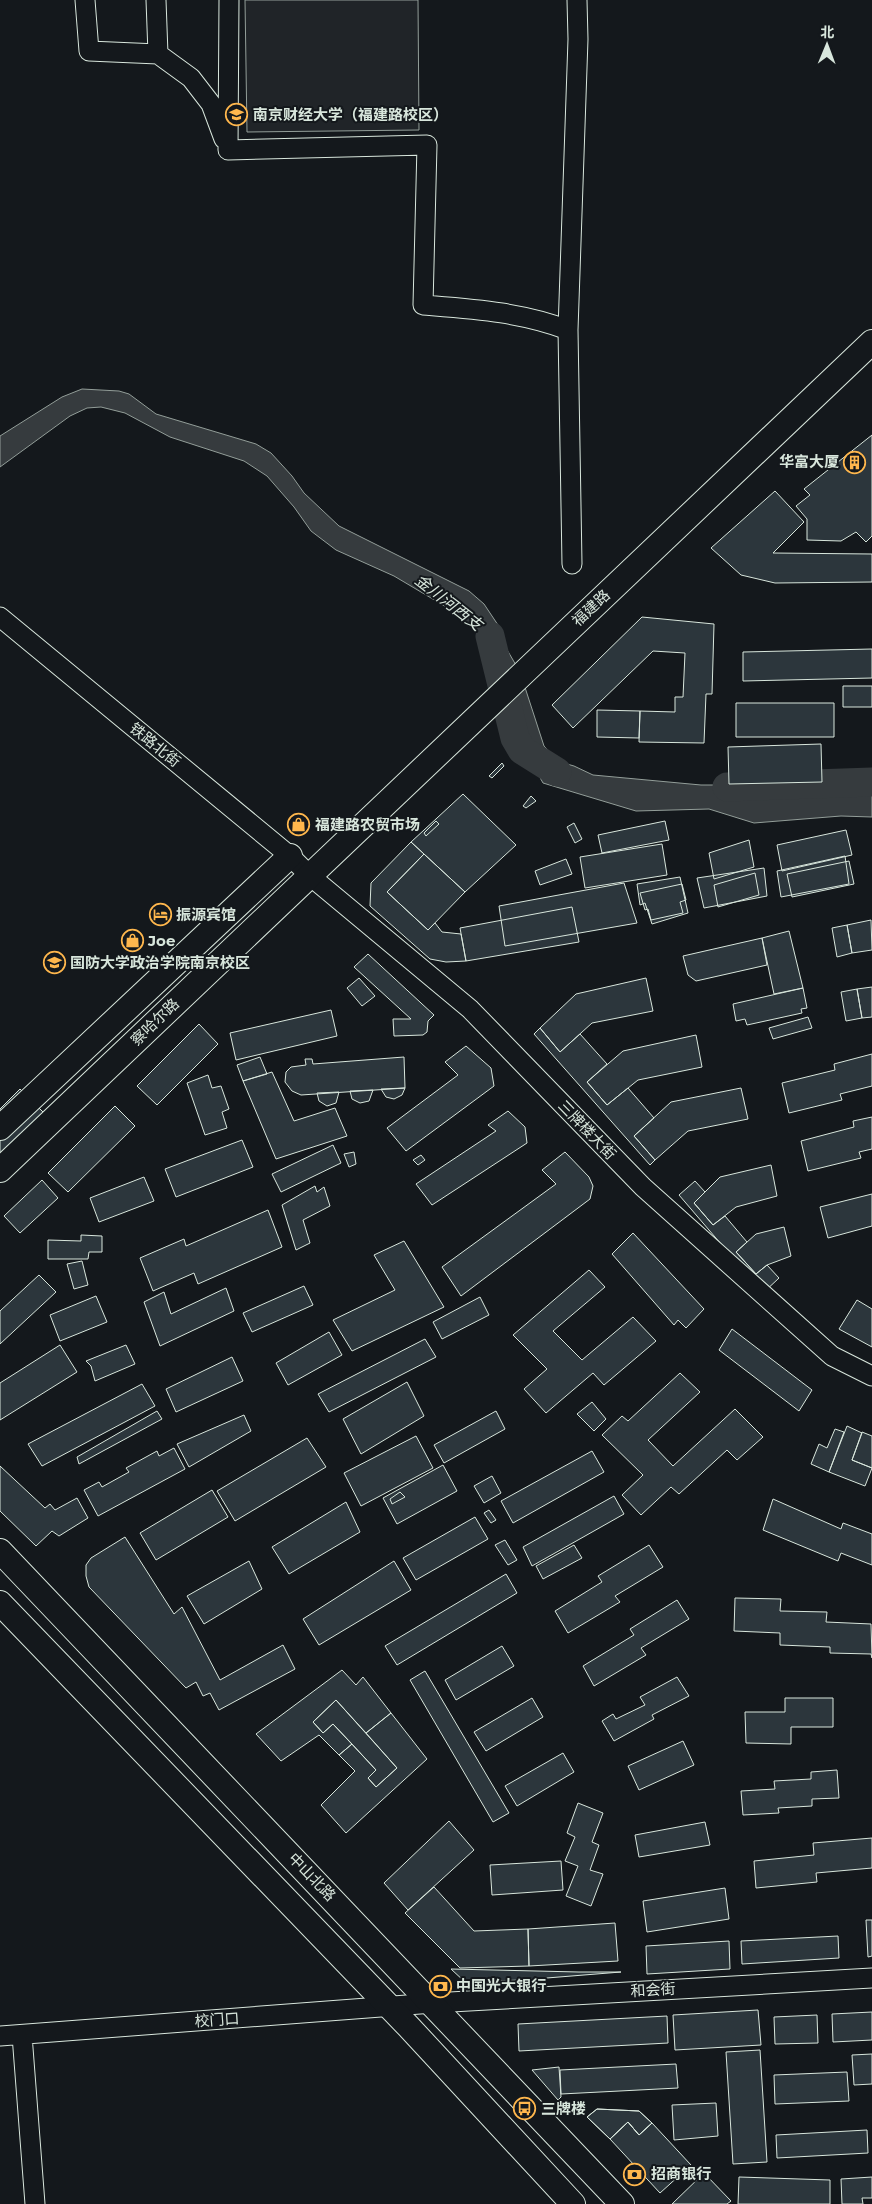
<svg xmlns="http://www.w3.org/2000/svg" width="872" height="2204" font-family="Montserrat,'Noto Sans SC',sans-serif">
<style>
.green{fill:#202428;stroke:#939e99}
.water{fill:#363b3e;stroke:#939e99}
.lines{fill:none;stroke-linecap:round;stroke-linejoin:round}
.river{stroke:#363b3e;stroke-width:29}
.building{fill:#2c363c;stroke:#d8e6dc}
.minor-casing{stroke:#d8e6dc;stroke-width:21}
.major-casing{stroke:#d8e6dc;stroke-width:26}
.minor{stroke:#14181c;stroke-width:19}
.major{stroke:#14181c;stroke-width:24}
.labels{text-anchor:middle;stroke-width:4;stroke-linejoin:round;paint-order:stroke}
.poi-label{font-size:15px;font-weight:bold;fill:#d8e6dc;stroke:#14181c;text-anchor:start}
.street-label{font-size:15px;fill:#d8e6dc;stroke:#14181c}
.water-label{font-size:16px;font-style:italic;fill:#d8e6dc;stroke:#14181c}
</style>
<rect width="100%" height="100%" fill="#14181c"/>
<path class="green" d="M245,0H418L419,130L247,132Z"/>
<path class="water" d="M82,389L119,391L129,394L156,414L256,444L271,453L292,476L304,493L339,526L469,591L484,604L500,628L506,648L520,672L544,746L560,762L574,766L593,775L701,785H793L872,782V817L841,816L754,823L709,809L636,811L543,783L515,733L505,686L489,656L485,637L453,611L394,576L336,550L311,531L294,507L267,476L244,461L170,437L125,413L101,407L87,408L70,416L0,467V436L62,397Z"/>
<g class="lines">
<path class="river" d="M490,636L515,738L522,750L557,772
M727,787L872,782"/>
</g>
<path class="building" d="M872,435V536L866,542L856,532L841,541L807,540V519L796,506L810,495L804,489Z
M775,491L804,522L773,553L872,554V582L775,583L741,575L711,548Z
M642,617L714,624L712,694H706L704,743L639,742L640,711L675,712V697H683L685,653L653,651L573,728L552,705Z
M872,649V678L743,681V652Z
M843,686H872V707H843Z
M736,703H834V737H736Z
M597,710L640,711L639,738L597,737Z
M821,744L822,782L729,784L728,747Z
M502,763L504,766L492,778L489,776Z
M463,794L516,845L465,892L411,842Z
M531,796L536,801L526,808L523,806Z
M436,821L439,824L426,836L424,833Z
M665,821L669,840L602,853L598,835Z
M574,823L582,839L575,843L567,827Z
M846,830L852,855L782,871L777,845Z
M749,840L754,867L714,879L709,853Z
M411,842L424,854L387,892L428,930L435,923L442,932L461,934L466,961L446,962L430,959L370,906L371,883Z
M662,844L667,875L585,888L580,857Z
M424,854L465,892L428,930L387,892Z
M845,856L849,884L781,897L777,871Z
M566,859L572,874L540,885L535,871Z
M849,861L854,884L792,897L787,874Z
M764,868L767,896L704,908L697,878Z
M755,873L759,895L718,907L714,885Z
M680,877L688,913L652,924L645,903L640,905L637,884Z
M624,883L637,923L505,946L499,906Z
M682,884L686,900L680,902L683,913L651,920L648,909L645,910L640,893Z
M572,907L579,942L466,961L460,928Z
M871,920L872,950L852,953L847,925Z
M847,925L852,953L837,957L832,928Z
M789,931L803,988L774,994L762,938Z
M762,938L767,965L696,981L688,975L683,956Z
M368,954L434,1015L428,1021L427,1032L423,1035L394,1036L393,1019H411L354,967Z
M359,978L375,996L362,1006L347,988Z
M646,978L653,1011L592,1023L560,1052L540,1028L576,994Z
M872,987V1017L862,1018L857,989Z
M803,988L807,1008L801,1009L802,1013L747,1025L745,1019L736,1021L733,1004Z
M857,989L862,1018L846,1021L841,992Z
M331,1010L337,1036L236,1060L230,1033Z
M808,1017L812,1028L773,1039L769,1028Z
M199,1024L218,1044L157,1105L137,1086Z
M540,1028L560,1052L580,1034L607,1064L587,1082L607,1105L628,1088L654,1118L634,1136L655,1160L650,1165L534,1034Z
M696,1035L702,1067L638,1080L607,1105L587,1082L623,1051Z
M466,1046L491,1068L494,1086L406,1151L387,1128L458,1075L445,1062Z
M872,1054V1086L840,1094L842,1100L789,1113L782,1083L835,1070L834,1064Z
M260,1057L267,1074L243,1081L237,1065Z
M404,1057L405,1088L301,1095L292,1091L285,1082L286,1072L291,1067L306,1065L305,1059H312L313,1064Z
M272,1072L294,1121L335,1108L347,1136L276,1159L243,1081Z
M208,1075L212,1088L221,1086L229,1109L222,1112L227,1128L205,1135L187,1083Z
M405,1088L402,1095L394,1099L386,1097L381,1089Z
M741,1088L748,1119L688,1131L655,1160L634,1136L671,1102Z
M20,1089L43,1112L0,1156V1109Z
M373,1090L369,1101L360,1103L352,1099L350,1091Z
M339,1092L336,1103L327,1106L319,1101L317,1093Z
M115,1106L135,1126L68,1192L48,1173Z
M508,1111L525,1127L527,1143L432,1205L416,1184L496,1131L488,1125Z
M872,1117V1149L859,1152L861,1158L808,1171L801,1141L854,1127L853,1121Z
M242,1140L253,1167L176,1197L165,1169Z
M333,1145L341,1163L281,1192L272,1174Z
M354,1152L356,1164L349,1167L344,1154Z
M565,1152L589,1177L593,1186L590,1199L461,1296L442,1267L556,1184L542,1170Z
M421,1155L425,1160L418,1165L413,1160Z
M771,1165L777,1196L736,1207L713,1225L694,1203L720,1177Z
M144,1177L154,1201L99,1222L90,1198Z
M42,1180L58,1198L20,1233L4,1216Z
M695,1181L705,1192L694,1203L713,1225L725,1216L747,1242L736,1252L756,1274L767,1265L779,1278L763,1293L679,1195Z
M315,1186L317,1192L324,1187L330,1206L303,1220L310,1243L296,1250L282,1205Z
M872,1194V1226L828,1238L820,1207Z
M268,1210L282,1247L198,1284L194,1273L153,1291L140,1258L184,1239L186,1246Z
M784,1227L791,1256L767,1265L756,1274L736,1252L756,1234Z
M633,1233L704,1309L686,1328L678,1320L674,1325L612,1254Z
M81,1235L102,1236V1252H89L88,1259H48V1240L81,1241Z
M404,1241L444,1307L352,1351L333,1320L395,1290L374,1255Z
M82,1261L88,1285L74,1289L67,1264Z
M589,1270L605,1287L553,1331L582,1360L633,1317L656,1341L604,1385L593,1373L546,1413L524,1389L547,1369L513,1335Z
M39,1275L56,1292L0,1344V1311Z
M304,1286L313,1305L252,1332L243,1313Z
M226,1288L234,1311L160,1346L144,1302L164,1292L171,1314Z
M96,1296L107,1322L60,1341L50,1315Z
M480,1297L489,1315L442,1339L433,1322Z
M857,1300L872,1309V1347L839,1329Z
M732,1329L812,1390L799,1411L719,1350Z
M329,1332L342,1355L288,1385L276,1363Z
M425,1339L436,1357L329,1412L318,1394Z
M60,1345L77,1372L0,1420V1383Z
M126,1345L135,1364L95,1381L91,1366L86,1361Z
M232,1357L243,1381L176,1412L166,1389Z
M680,1373L700,1392L648,1440L673,1466L735,1409L763,1437L737,1460L727,1450L679,1494L671,1487L641,1515L622,1495L643,1475L602,1435L622,1416L628,1421Z
M407,1382L424,1416L361,1454L343,1419Z
M142,1384L155,1406L42,1466L28,1444Z
M592,1402L606,1419L594,1431L577,1414Z
M157,1411L162,1419L79,1464L77,1457Z
M496,1411L505,1429L444,1463L434,1445Z
M244,1415L251,1431L189,1467L177,1444Z
M847,1426L862,1433L852,1460L872,1468L865,1486L829,1472Z
M835,1429L844,1432L829,1472L811,1464L819,1444L827,1448Z
M862,1432L872,1436V1468L852,1460Z
M416,1436L433,1468L361,1506L344,1473Z
M307,1438L326,1467L235,1521L217,1491Z
M174,1448L185,1469L98,1516L84,1490L99,1482L102,1487L129,1472L126,1468L157,1451L159,1456Z
M592,1451L604,1472L513,1523L501,1501Z
M443,1465L457,1491L397,1524L383,1498Z
M0,1466L45,1508L50,1504L55,1510L77,1498L88,1518L59,1536L52,1531L36,1546L0,1511Z
M492,1476L501,1493L484,1503L474,1486Z
M212,1490L228,1517L156,1560L140,1533Z
M400,1492L405,1497L392,1504L390,1499Z
M614,1496L624,1514L532,1566L523,1547Z
M773,1499L841,1529L843,1523L872,1534V1565L841,1553L838,1561L763,1530Z
M346,1502L360,1532L289,1574L272,1547Z
M489,1510L496,1520L491,1523L484,1513Z
M475,1517L488,1539L416,1580L403,1558Z
M125,1537L174,1614L182,1607L220,1680L283,1645L295,1669L219,1710L210,1693L203,1696L196,1682L186,1688L89,1587L86,1576V1565L91,1558Z
M505,1540L517,1560L508,1565L495,1545Z
M574,1545L582,1558L543,1579L536,1566Z
M649,1545L663,1567L615,1596L620,1602L568,1633L555,1611L602,1582L598,1576Z
M249,1561L262,1589L204,1624L187,1596Z
M394,1561L411,1590L319,1645L303,1619Z
M506,1574L517,1593L397,1665L385,1646Z
M735,1598L781,1599L780,1611L827,1612L826,1622L871,1624L872,1658L871,1654L830,1653V1647L780,1645V1633L734,1631Z
M677,1600L689,1619L641,1648L646,1655L594,1686L583,1666L634,1635L630,1629Z
M502,1646L514,1666L456,1700L445,1680Z
M342,1670L356,1685L363,1677L391,1713L366,1733L336,1700L313,1722L323,1733L333,1724L352,1744L339,1755L319,1735L281,1761L256,1734Z
M425,1671L509,1813L493,1822L410,1680Z
M677,1677L689,1696L652,1715L654,1719L614,1741L602,1721L613,1714L616,1719L645,1705L640,1697Z
M532,1698L543,1717L486,1751L474,1732Z
M785,1698H833V1727H791V1744L746,1743L745,1712H785Z
M336,1700L397,1768L376,1787L368,1778L376,1770L333,1724L323,1733L313,1722Z
M391,1713L427,1759L346,1833L321,1805L355,1771L339,1755L352,1744L376,1770L368,1778L376,1787L397,1768L366,1733Z
M683,1741L694,1765L639,1790L628,1766Z
M563,1753L574,1772L517,1806L505,1786Z
M837,1770L839,1798L812,1799V1806L778,1808L779,1813L743,1815L741,1791L775,1789L774,1781L811,1779V1772Z
M578,1803L603,1813L592,1842L599,1845L590,1870L603,1874L591,1906L566,1896L578,1866L565,1861L575,1837L567,1833Z
M449,1821L474,1850L408,1910L384,1883Z
M705,1822L710,1845L639,1857L635,1835Z
M872,1838V1868L816,1873L817,1882L756,1888L754,1861L814,1855L813,1843Z
M561,1861L563,1890L492,1895L490,1865Z
M434,1887L474,1931L528,1929L529,1966L460,1968L405,1913Z
M725,1888L729,1919L647,1932L643,1901Z
M866,1920H872V1956L868,1957Z
M615,1923L618,1961L529,1966L528,1929Z
M838,1936L839,1958L742,1964L741,1941Z
M729,1941L730,1969L647,1974L646,1946Z
M451,1969L579,1972H621L522,1980L465,1982Z
M758,2010L761,2045L675,2050L673,2015Z
M872,2012V2040L833,2042L832,2014Z
M817,2015L818,2043L775,2044L774,2017Z
M667,2016L668,2043L519,2051L518,2024Z
M760,2050L767,2162L733,2164L726,2052Z
M872,2054V2084L854,2085L852,2055Z
M676,2064L678,2088L561,2094L560,2070Z
M559,2067L561,2097L558,2100L532,2070Z
M847,2072L849,2101L775,2104L774,2075Z
M716,2103L718,2136L674,2140L672,2105Z
M597,2109L639,2111L652,2123L639,2135L628,2122L610,2139L587,2117Z
M597,2109L639,2111L652,2123L639,2135L628,2122L610,2139L587,2117Z
M628,2122L639,2135L652,2123L691,2165L660,2193L610,2139Z
M867,2130L868,2153L777,2158L776,2135Z
M704,2173L731,2201L727,2204H672Z
M739,2177L830,2180V2204H738Z
M872,2177V2198H862L863,2204H842L841,2179Z"/>
<g class="lines">
<defs>
<path id="minor" d="M85,0L89,51L158,54L156,0
M229,0L228,150L427,145L423,305C472,309 522,312 568,330L572,564
M158,54L191,78L211,104L224,139
M568,330L578,39L577,0
M0,617L290,856L309,875L470,1009L643,1187L832,1356L872,1376
M22,2035L35,2204
M0,2036L433,2003L872,1978"/>
<path id="major" d="M0,1128L290,856
M0,1170L872,342
M0,1551L622,2204
M0,1603L408,2026L573,2204"/>
</defs>
<use href="#minor" class="minor-casing"/>
<use href="#major" class="major-casing"/>
<use href="#minor" class="minor"/>
<use href="#major" class="major"/>
</g>
<defs>
<symbol id="university-ring" viewBox="-11 -11 22 22"><circle r="9.5" fill="#14181c" stroke="#ffb74d" stroke-width="1.5"/><path d="M0-5L7-2L0 1L-7-2ZM-4 1L0 2.5L4 1V4Q0 6-4 4Z" fill="#ffb74d"/></symbol>
<symbol id="building-ring" viewBox="-11 -11 22 22"><circle r="9.5" fill="#14181c" stroke="#ffb74d" stroke-width="1.5"/><path d="M-4-6H4V6H1V3H-1V6H-4ZM-2.5-4.3h1.7v1.8h-1.7ZM.8-4.3h1.7v1.8H.8ZM-2.5-1h1.7V.8h-1.7ZM.8-1h1.7V.8H.8Z" fill="#ffb74d"/></symbol>
<symbol id="shop-ring" viewBox="-11 -11 22 22"><circle r="9.5" fill="#14181c" stroke="#ffb74d" stroke-width="1.5"/><path d="M-5-2.5h2.3a2.7 3.5 0 0 1 5.4 0H5L5.5 6h-11ZM-1.5-2.5h3a1.5 2.3 0 0 0-3 0Z" fill="#ffb74d"/></symbol>
<symbol id="hotel-ring" viewBox="-11 -11 22 22"><circle r="9.5" fill="#14181c" stroke="#ffb74d" stroke-width="1.5"/><path d="M-6-4.5h1.5V1H6V5H4.5V3h-9V5H-6ZM-4 0a1.8 1.8 0 1 1 3.6 0ZM.5 0V-2.5h3Q6-2.5 6 0Z" fill="#ffb74d"/></symbol>
<symbol id="bank-ring" viewBox="-11 -11 22 22"><circle r="9.5" fill="#14181c" stroke="#ffb74d" stroke-width="1.5"/><path d="M-6-4H6V4H-6ZM0-2.3a2.3 2.3 0 1 0 0 4.6a2.3 2.3 0 1 0 0-4.6Z" fill="#ffb74d"/></symbol>
<symbol id="bus-ring" viewBox="-11 -11 22 22"><circle r="9.5" fill="#14181c" stroke="#ffb74d" stroke-width="1.5"/><path d="M-5-6H5V4H4V6H2V4H-2V6H-4V4H-5ZM-3.5-4V0h7V-4ZM-3.5 1.2v1.5H-2V1.2ZM2 1.2v1.5H3.5V1.2Z" fill="#ffb74d"/></symbol>
</defs>
<g fill-rule="evenodd">
<use href="#university-ring" x="224" y="102" width="25" height="25"/>
<use href="#building-ring" x="842" y="450" width="25" height="25"/>
<use href="#shop-ring" x="286" y="812" width="25" height="25"/>
<use href="#hotel-ring" x="148" y="902" width="25" height="25"/>
<use href="#shop-ring" x="120" y="928" width="25" height="25"/>
<use href="#university-ring" x="42" y="950" width="25" height="25"/>
<use href="#bank-ring" x="428" y="1974" width="25" height="25"/>
<use href="#bus-ring" x="512" y="2096" width="25" height="25"/>
<use href="#bank-ring" x="622" y="2162" width="25" height="25"/>
</g>
<g class="labels">
<g class="poi-label">
<text x="253" y="120">南京财经大学（福建路校区）</text>
<text x="839" y="467" text-anchor="end">华富大厦</text>
<text x="315" y="830">福建路农贸市场</text>
<text x="176" y="920">振源宾馆</text>
<text x="148" y="946">Joe</text>
<text x="70" y="968">国防大学政治学院南京校区</text>
<text x="456" y="1991">中国光大银行</text>
<text x="541" y="2114">三牌楼</text>
<text x="651" y="2179">招商银行</text>
</g>
<g class="street-label">
<text transform="translate(591 608) rotate(-43)" y="5">福建路</text>
<text transform="translate(155 745) rotate(39)" y="5">铁路北街</text>
<text transform="translate(155 1022) rotate(-44)" y="5">察哈尔路</text>
<text transform="translate(587 1130) rotate(46)" y="5">三牌楼大街</text>
<text transform="translate(312 1877) rotate(46)" y="5">中山北路</text>
<text transform="translate(653 1990) rotate(-3)" y="5">和会街</text>
<text transform="translate(217 2020) rotate(-4)" y="5">校门口</text>
</g>
<g class="water-label">
<text transform="translate(449 602) rotate(38)" y="6">金川河西支</text>
</g>
</g>
<g transform="translate(827 45) rotate(1)" stroke="#14181c" stroke-width="4" paint-order="stroke">
<path d="M0-4L9 19L0 12L-9 19Z" fill="#d8e6dc"/>
<text y="-8" font-size="14" font-weight="bold" text-anchor="middle" fill="#d8e6dc">北</text>
</g>
</svg>
